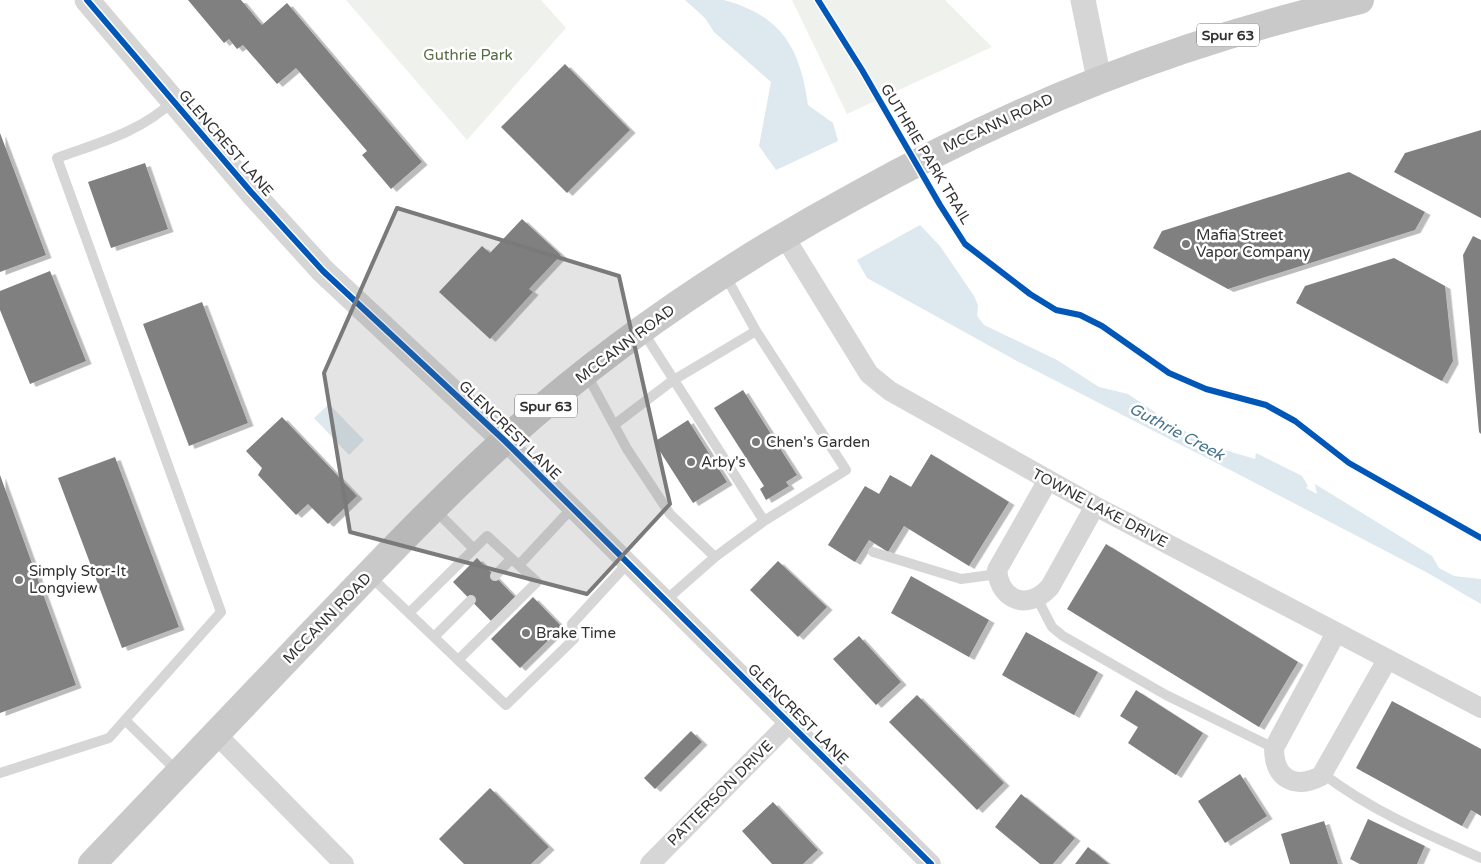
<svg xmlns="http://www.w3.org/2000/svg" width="1481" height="864" font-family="'Varela Round',sans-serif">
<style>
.green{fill:#eff2ec}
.water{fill:#dde9ef}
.building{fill:#808080;filter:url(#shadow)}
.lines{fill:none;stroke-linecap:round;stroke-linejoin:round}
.service{stroke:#d6d6d6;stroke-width:10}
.minor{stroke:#d6d6d6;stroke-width:20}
.tertiary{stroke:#d6d6d6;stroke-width:25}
.primary{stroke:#c9c9c9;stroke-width:28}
.cycleway-casing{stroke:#fff;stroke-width:9}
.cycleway{stroke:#0057b8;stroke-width:6}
.marked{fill:#7a7a7a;fill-opacity:0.2;stroke:#7a7a7a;stroke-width:4;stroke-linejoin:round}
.poi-dot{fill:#7a7a7a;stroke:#fff;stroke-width:2}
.labels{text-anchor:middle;stroke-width:5;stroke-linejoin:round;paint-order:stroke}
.shield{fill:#fff;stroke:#707070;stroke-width:1}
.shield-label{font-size:14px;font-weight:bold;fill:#323232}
.park-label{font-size:15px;fill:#566a43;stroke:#fff}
.street-label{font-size:15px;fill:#323232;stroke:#fff}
.poi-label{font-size:15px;fill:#323232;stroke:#fff;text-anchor:start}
.water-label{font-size:16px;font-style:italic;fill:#48748d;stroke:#fff}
</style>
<defs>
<filter id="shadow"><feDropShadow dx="5.5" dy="3" stdDeviation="0" flood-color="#0004"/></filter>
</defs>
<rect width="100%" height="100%" fill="#fff"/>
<path class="green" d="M346,0H541L566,28L467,140Z
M792,0H945L992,47L847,114Z"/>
<path class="water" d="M685,0C697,0 713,0 724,0C782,16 800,48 808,105L833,123L838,141L776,170L759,146L771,82L714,32L705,18Z
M920,225L940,246L974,296L978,305L977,316L984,325L1057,360L1099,387L1128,394L1174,425L1211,446L1255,459L1256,453L1302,476L1308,486L1306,488L1317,494L1315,484L1432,556L1439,568L1454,576L1481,579V604L1426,572L1238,474L1015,360L867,278L857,260Z
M329,404L364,440L349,455L314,418Z"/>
<path class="building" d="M188,0H241L262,25L287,3L422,162L391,189L362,155L367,151L296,68L277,84L243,45L237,49L229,39L224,43Z
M565,64L630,130L567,193L501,127Z
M1481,130V218L1394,172L1405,153Z
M0,133L46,255L0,272Z
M145,163L168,229L111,248L88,182Z
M1349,172L1425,212L1415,230L1228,289L1153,248L1162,231Z
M522,219L561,255L529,289L533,292L490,339L439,292L482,246L490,253Z
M1473,236L1481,240V434L1479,432L1463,255Z
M1394,258L1445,286L1453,361L1442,381L1296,303L1305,286Z
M50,271L86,361L30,384L0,310V291Z
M202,302L248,423L189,446L143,324Z
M743,390L797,475L786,482L789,486L766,500L760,489L764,486L714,408Z
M282,417L357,496L328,524L308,504L296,515L258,475L262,468L246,451Z
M688,420L727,482L693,503L654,442Z
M931,454L1009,502L969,566L904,526L888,552L869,540L855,562L828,545L865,486L879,494L890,475L911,487Z
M115,457L179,627L122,648L58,478Z
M0,475L76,685L0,713Z
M1106,544L1298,662L1259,727L1067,609Z
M477,558L515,597L491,621L453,582Z
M778,561L827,607L798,637L750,590Z
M911,576L989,620L969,657L891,613Z
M533,597L562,627L520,668L491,639Z
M1026,632L1098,672L1074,715L1002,675Z
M859,636L901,682L876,705L833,659Z
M1136,690L1203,733L1176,775L1128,743L1138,727L1120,716Z
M917,695L1004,783L977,810L889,722Z
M1392,701L1481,749V816L1471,810L1462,826L1356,768Z
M691,731L702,742L655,789L644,778Z
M1240,774L1267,816L1225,843L1198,801Z
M490,788L549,847L531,864H464L439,839Z
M1021,794L1075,838L1053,864H1040L995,827Z
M773,802L818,850L803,864H772L742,831Z
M1368,819L1425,846L1417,864H1360L1350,859Z
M1324,821L1338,864H1290L1281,834Z
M1088,847L1109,864H1075Z"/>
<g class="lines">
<path class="service" d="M642,330L764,521
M586,373L627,449L670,514L715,557L666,600
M614,425L672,381L756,331L725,275
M434,509L474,549
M873,552L961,579L998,574
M715,557L764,521L846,470L756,331
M519,565L572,508
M369,575L458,660L537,582L487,536L410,612
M495,576L511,559
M1037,598L1052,627L1063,636L1166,695L1274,748
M434,637L471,600
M458,660L506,705L574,639L572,624L628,563
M126,721L177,771
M0,773L109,738L221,612L57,158C98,143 141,132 173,101
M1322,773C1370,810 1426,834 1481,858"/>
<path class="minor" d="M784,236L869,374L890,391L1095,506L1481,708
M505,441L931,864
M1048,480L997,570C1000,601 1028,611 1050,587L1095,506
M1336,633L1274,748C1274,778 1294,790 1321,776L1387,660
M216,734L344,864
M650,864L789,723"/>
<path class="tertiary" d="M87,0L251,192L323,271L505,441
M1083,0L1099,79"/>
<path class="primary" d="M92,864C166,786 240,709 314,631C376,567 437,502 503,442C609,345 730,264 857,195C1020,105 1178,42 1360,0"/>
<defs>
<path id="cycleway" d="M87,0L251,192L323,271L505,441L931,864
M818,0L862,70L940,205L965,244L1030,294L1056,310L1080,315L1102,326L1169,373L1206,389L1266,405L1295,421L1349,463L1481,538"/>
</defs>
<use href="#cycleway" class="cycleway-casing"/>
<use href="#cycleway" class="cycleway"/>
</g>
<path class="marked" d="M397,208L619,276L670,504L587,594L350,532L324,373Z"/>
<g class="poi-dot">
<circle cx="1186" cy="244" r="5"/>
<circle cx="756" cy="442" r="5"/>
<circle cx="691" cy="462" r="5"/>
<circle cx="19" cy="580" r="5"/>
<circle cx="526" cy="633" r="5"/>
</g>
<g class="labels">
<g class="shield">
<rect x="1197" y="23.5" width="62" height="23" rx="4"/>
<rect x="515" y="394.5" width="62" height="23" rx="4"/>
</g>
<g class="shield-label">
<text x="1228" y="40">Spur 63</text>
<text x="546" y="411">Spur 63</text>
</g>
<g class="park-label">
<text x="468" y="60">Guthrie Park</text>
</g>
<g class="street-label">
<text transform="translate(998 123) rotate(-25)" y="5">MCCANN ROAD</text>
<text transform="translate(226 143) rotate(49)" y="5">GLENCREST LANE</text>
<text transform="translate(926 154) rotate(59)" y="5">GUTHRIE PARK TRAIL</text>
<text transform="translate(625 344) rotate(-37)" y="5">MCCANN ROAD</text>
<text transform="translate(510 430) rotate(44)" y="5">GLENCREST LANE</text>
<text transform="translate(1100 508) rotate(28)" y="5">TOWNE LAKE DRIVE</text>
<text transform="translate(327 618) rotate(-46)" y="5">MCCANN ROAD</text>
<text transform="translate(798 714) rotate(45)" y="5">GLENCREST LANE</text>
<text transform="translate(720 793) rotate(-45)" y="5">PATTERSON DRIVE</text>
</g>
<g class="poi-label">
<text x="1196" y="240">Mafia Street<tspan x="1196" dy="17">Vapor Company</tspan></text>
<text x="766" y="447">Chen's Garden</text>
<text x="701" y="467">Arby's</text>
<text x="29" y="576">Simply Stor-It<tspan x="29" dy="17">Longview</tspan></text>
<text x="536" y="638">Brake Time</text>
</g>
<g class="water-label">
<text transform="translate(1177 431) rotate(28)" y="6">Guthrie Creek</text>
</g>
</g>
</svg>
